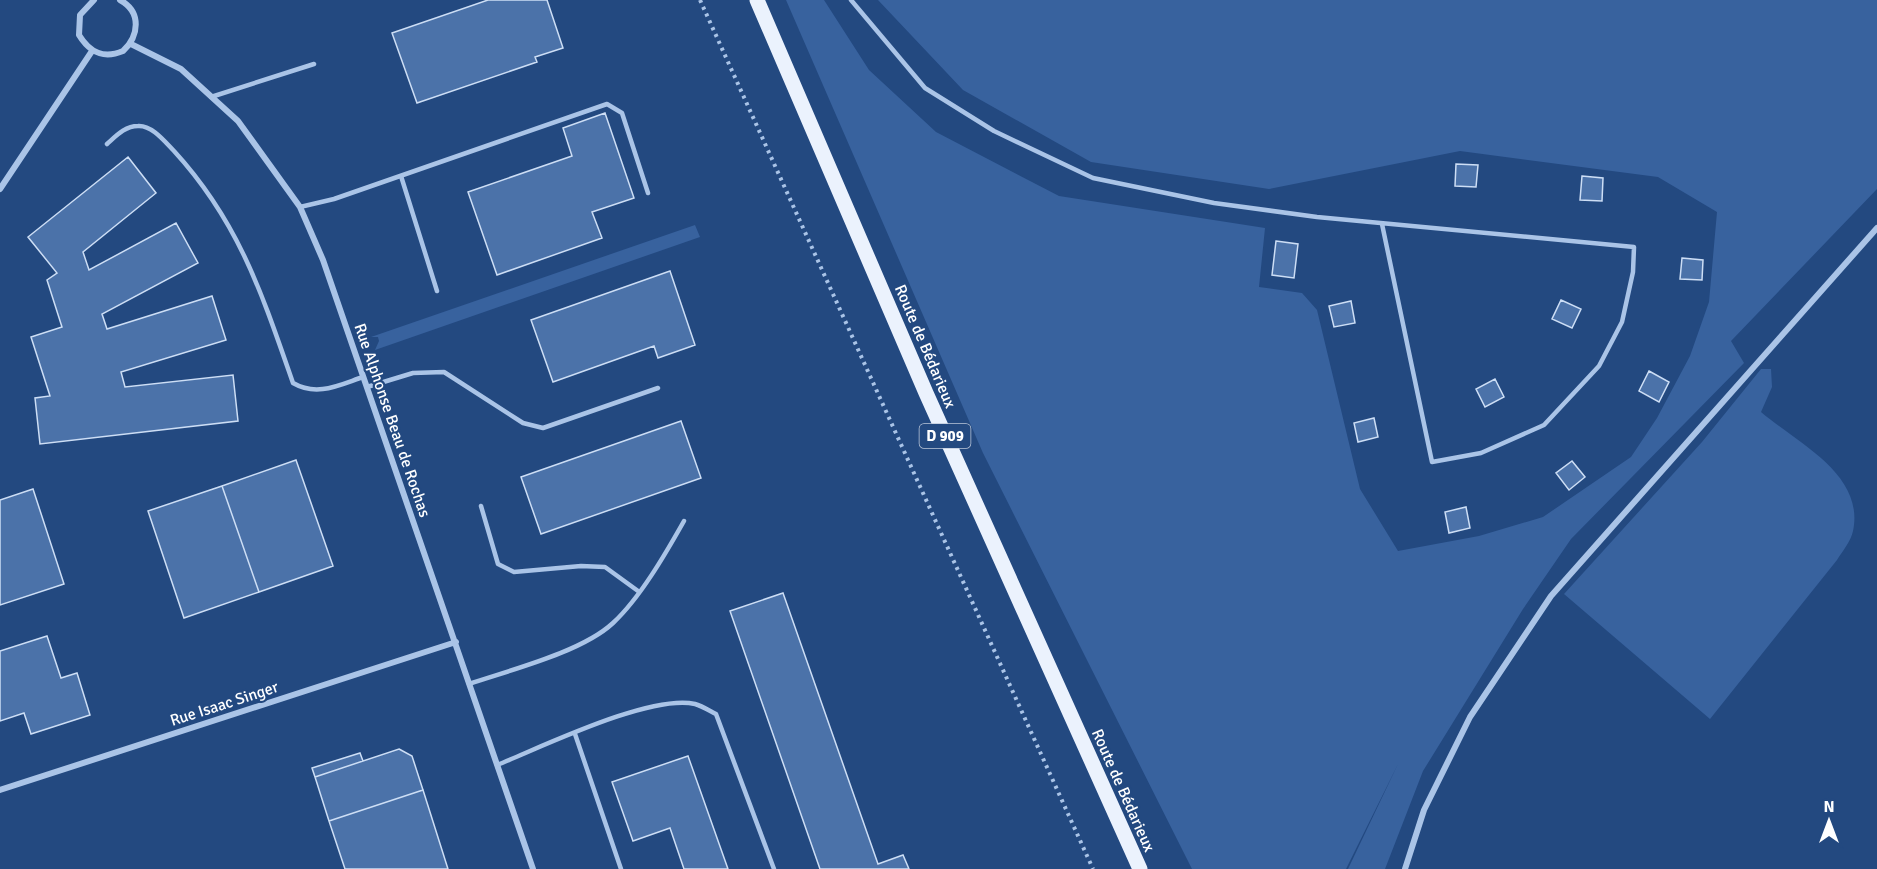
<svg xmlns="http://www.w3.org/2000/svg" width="1877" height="869" font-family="Signika,sans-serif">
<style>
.green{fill:#38629e}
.building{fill:#4b72a9;stroke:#cddef5;stroke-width:1.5}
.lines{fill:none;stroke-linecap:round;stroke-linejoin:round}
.path{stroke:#aac4e7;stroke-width:4;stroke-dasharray:3 4.5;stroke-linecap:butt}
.lane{stroke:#aac4e7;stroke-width:4.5}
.street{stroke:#aac4e7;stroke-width:6}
.primary{stroke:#ebf2fd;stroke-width:15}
.labels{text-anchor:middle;stroke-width:4.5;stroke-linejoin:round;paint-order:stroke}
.shield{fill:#234980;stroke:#bdc8d9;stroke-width:1.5}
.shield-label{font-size:15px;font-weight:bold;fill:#fff}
.street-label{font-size:16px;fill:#fff;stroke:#234980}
</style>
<rect width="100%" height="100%" fill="#234980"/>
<path class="green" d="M786,0H824L869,70L936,132L1059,196L1265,228L1259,287L1302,293L1317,310L1360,489L1398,551L1479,536L1543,517L1631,457L1657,418L1690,356L1709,302L1717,212L1658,177L1460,151L1269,189L1091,162L963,90L878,0H1877V189L1731,341L1744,363L1571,539L1523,609L1423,771L1385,869H1348L1398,764L1346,869H1192L983,453Z
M695,225L700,237L375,350L379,341L378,337H371Z
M1761,369H1771L1772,387L1761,412C1797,443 1865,474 1853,531C1851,541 1842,552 1837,560L1710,719L1564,594L1702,442Z"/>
<path class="building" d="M488,0H547L563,48L535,57L537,62L417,103L392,33Z
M605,113L634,198L592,212L602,238L497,275L468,192L572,156L563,128Z
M128,157L156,193L83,252L89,270L176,223L198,263L102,314L107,329L212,296L226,340L121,372L125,387L233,375L238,421L40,444L35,398L50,396L31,337L62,327L47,280L57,273L28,237Z
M1456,164L1478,165L1476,187L1455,186Z
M1582,176L1603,178L1602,201L1580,200Z
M1276,241L1298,244L1294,278L1272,275Z
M1682,258L1703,260L1702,280L1680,279Z
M670,271L695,345L658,358L654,346L553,382L531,320Z
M1561,300L1581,309L1572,328L1552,319Z
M1351,301L1355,323L1334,327L1329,306Z
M1649,371L1669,382L1659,402L1639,391Z
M1495,379L1504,397L1485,407L1476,389Z
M1374,418L1378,437L1358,442L1354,423Z
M681,421L701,478L541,534L521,477Z
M296,460L333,566L259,592L222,486Z
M1572,461L1585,477L1569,490L1556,473Z
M222,486L259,592L184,618L148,511Z
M33,489L64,584L0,605V500Z
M1466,507L1470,528L1449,533L1445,512Z
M783,593L878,864L903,855L909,869H820L730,611Z
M47,636L61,678L77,673L90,715L31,734L24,713L0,721V651Z
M399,749L412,756L423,790L329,821L315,777Z
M360,753L363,761L315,777L312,768Z
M688,756L728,869H684L670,828L633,841L612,782Z
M423,790L448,869H345L329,821Z"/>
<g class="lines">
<path class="path" d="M700,0L1093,869"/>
<path class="lane" d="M851,0L925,88L994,131L1093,178L1214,203L1317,217L1634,247L1633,272L1622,322L1599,366L1544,425L1481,453L1432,462L1382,224
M211,97L314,64
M107,144C116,136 125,126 138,126C152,125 165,142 174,151C239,222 262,294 293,383C317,397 339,385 363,377
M401,176L437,291
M300,207L334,199L607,104L622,113L648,193
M367,387L413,373L444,372L523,423L543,428L658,388
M481,506L498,564L514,572L581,566L605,567L638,591
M469,684C510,670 582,652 613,623C640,598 666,553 684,521
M575,734L621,869
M497,765C542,747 650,694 695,704C702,706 710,711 716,714L774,869"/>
<path class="street" d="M94,0L80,15L79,35C90,53 104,59 123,51C139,36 142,12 120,0
M131,44L181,69L238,121L300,207L323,260L533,869
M0,189L92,51
M0,790L456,642
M1405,869L1424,810L1470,717L1551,596L1877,228"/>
<path class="primary" d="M757,0L926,393L1140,869"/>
</g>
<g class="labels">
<rect class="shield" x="919.5" y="424" width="51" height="24" rx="4.5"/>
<g class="shield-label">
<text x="945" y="441">D 909</text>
</g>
<g class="street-label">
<text transform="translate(926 346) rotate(67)" y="6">Route de Bédarieux</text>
<text transform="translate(393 420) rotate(71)" y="6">Rue Alphonse Beau de Rochas</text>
<text transform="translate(224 703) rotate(-18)" y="6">Rue Isaac Singer</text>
<text transform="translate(1124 790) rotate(66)" y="6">Route de Bédarieux</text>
</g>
</g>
<g transform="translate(1829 821)" stroke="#234980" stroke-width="4.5" paint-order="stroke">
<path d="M0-4.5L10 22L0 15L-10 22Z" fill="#ffffff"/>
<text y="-9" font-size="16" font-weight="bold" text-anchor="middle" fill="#ffffff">N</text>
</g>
</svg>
